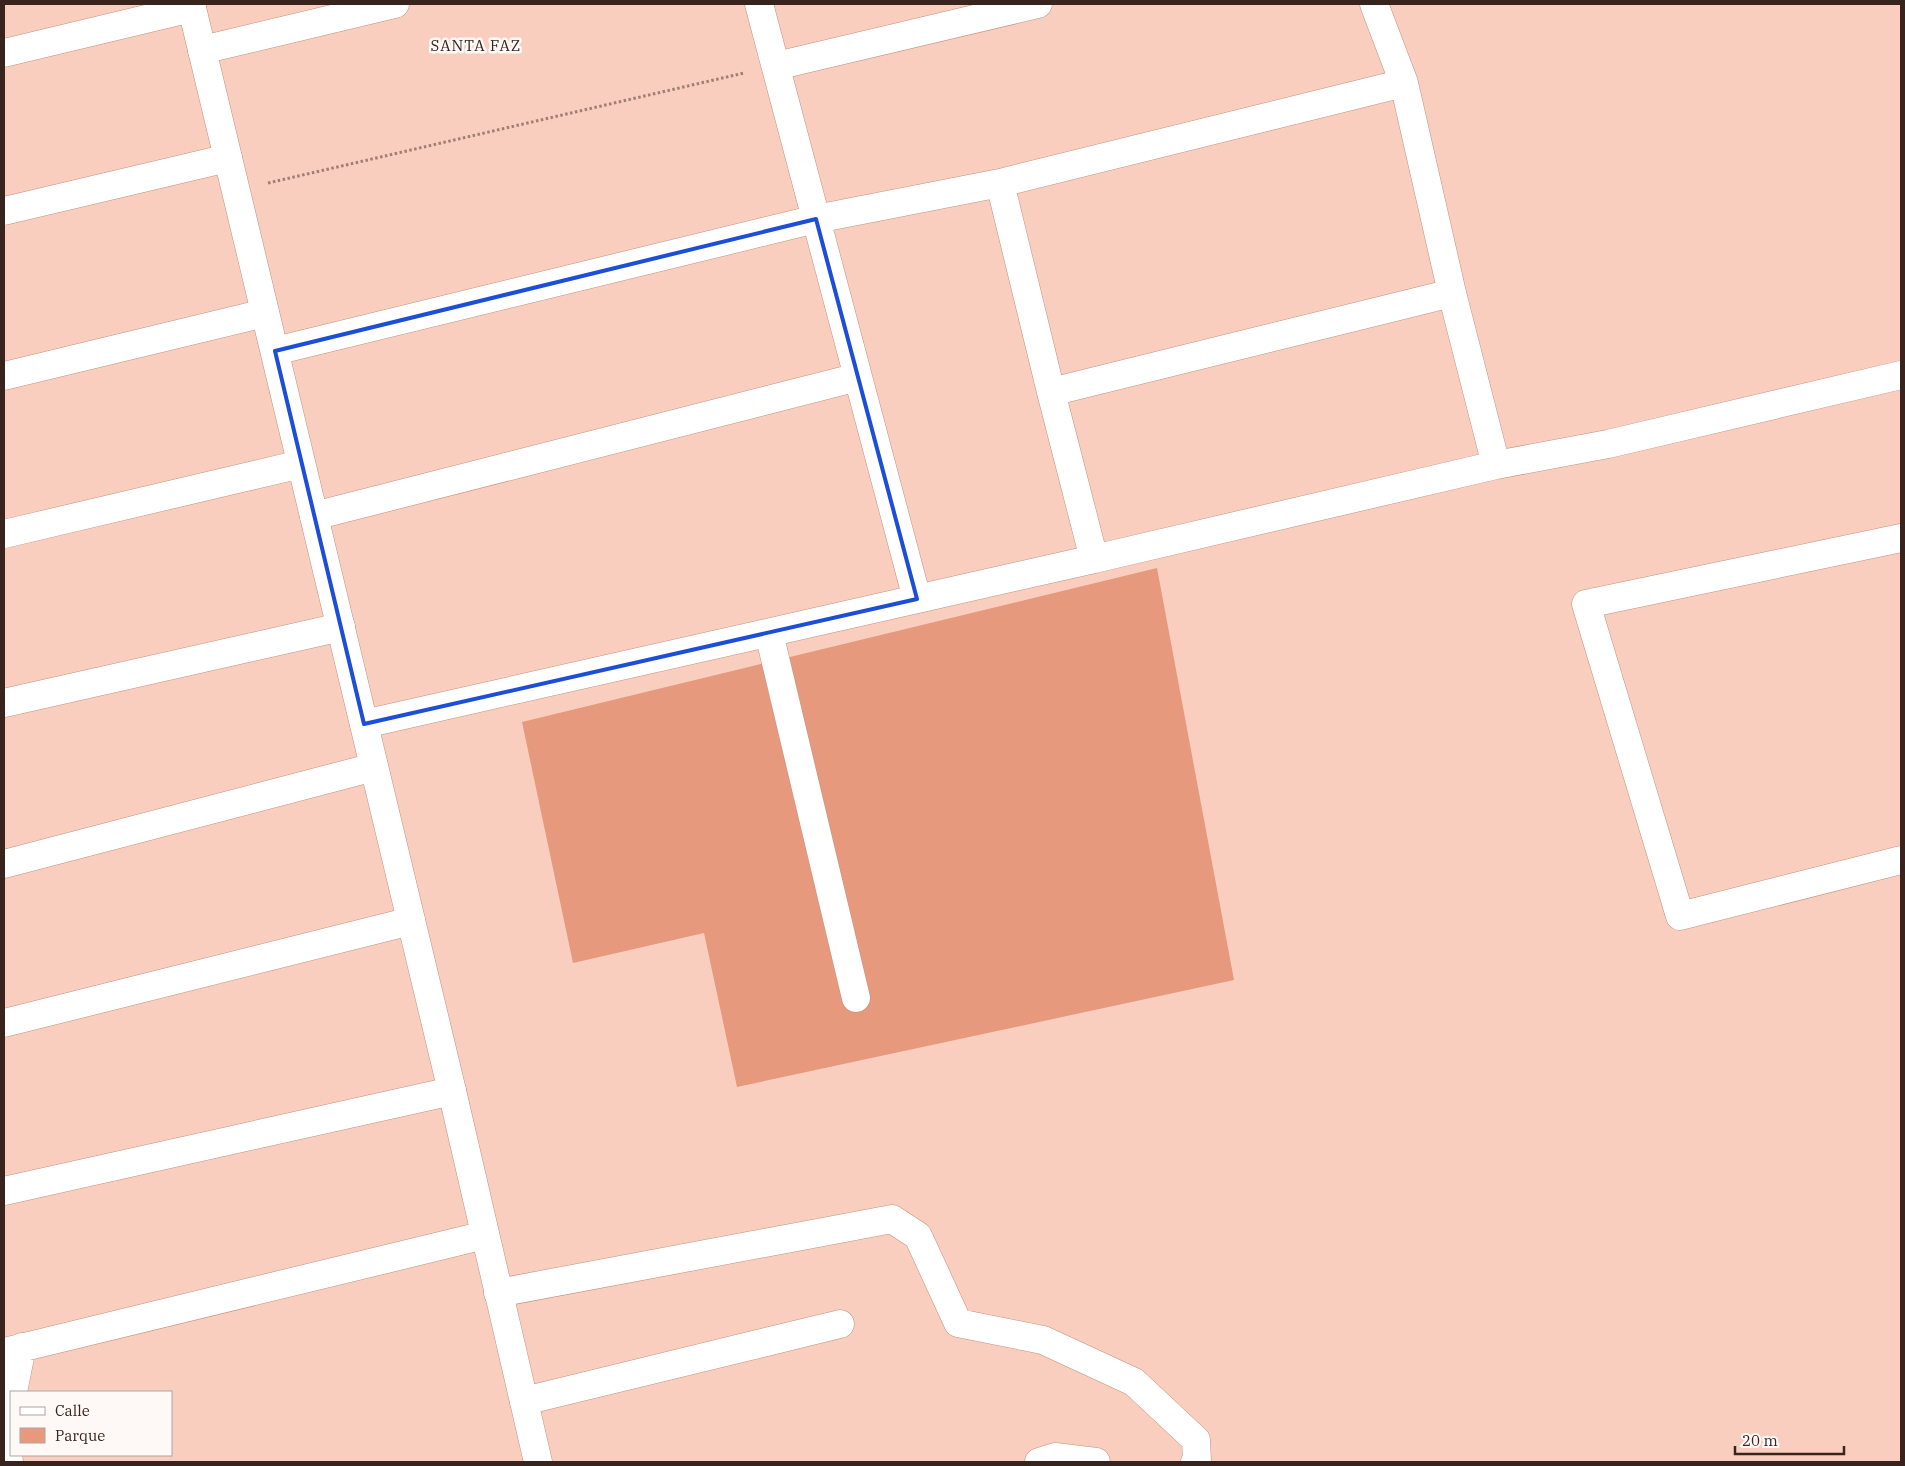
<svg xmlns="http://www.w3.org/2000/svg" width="1905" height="1466" font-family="'IBM Plex Serif',serif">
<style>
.green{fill:#e6997d}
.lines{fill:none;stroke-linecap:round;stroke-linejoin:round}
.street-casing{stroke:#c4917e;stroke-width:29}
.secondary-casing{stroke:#c4917e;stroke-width:29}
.path{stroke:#a07f73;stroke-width:3;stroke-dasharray:2.5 2.5;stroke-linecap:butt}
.street{stroke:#fff;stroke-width:28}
.secondary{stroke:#fff;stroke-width:28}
.marked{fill:none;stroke:#1d4ed8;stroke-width:4;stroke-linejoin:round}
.labels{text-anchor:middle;stroke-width:5;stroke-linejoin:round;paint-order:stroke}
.neighbourhood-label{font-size:15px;letter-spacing:1px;fill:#39241d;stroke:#fef9f7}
</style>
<rect width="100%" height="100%" fill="#facebe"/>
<path class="green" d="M1157,568L1234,980L737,1087L704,933L573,963L522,722Z"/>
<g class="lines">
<defs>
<path id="street" d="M1374,4L1404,83
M202,50L395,4
M4,53L192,8
M776,66L1038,4
M1000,183L1051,392L1094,559L1496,465L1608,444L1901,375
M4,211L228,158
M275,351L816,219L1000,183L1404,83L1452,293L1496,465
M4,376L265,313
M1051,392L1452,293
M314,516L858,377
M4,534L301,464
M1901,538L1586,604L1680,916L1901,860
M917,599L1094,559
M769,633L856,998
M4,703L341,627
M364,724L917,599L759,4
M4,864L374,767
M4,1023L411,921
M4,1191L452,1091
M498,1293L892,1219L918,1236L958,1323L1043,1340L1134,1382L1196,1440L1197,1461L1195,1462
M4,1352L485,1235
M13,1392L22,1347
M524,1401L840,1324
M9,1462L5,1431L11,1401
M1039,1462L1055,1457L1096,1462"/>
<path id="secondary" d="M191,4L452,1091L538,1462"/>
</defs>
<use href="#street" class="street-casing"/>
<use href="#secondary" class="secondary-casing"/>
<path class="path" d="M268,183L744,73"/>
<use href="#street" class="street"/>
<use href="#secondary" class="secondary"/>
</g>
<path class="marked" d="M816,219L917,599L364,724L275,351Z"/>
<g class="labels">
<g class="neighbourhood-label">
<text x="476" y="51">SANTA FAZ</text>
</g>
</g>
<rect width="1905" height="1466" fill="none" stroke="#39241d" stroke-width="10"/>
<rect x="10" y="1391" width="162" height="65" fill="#fef9f7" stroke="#afa4a0"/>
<rect x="20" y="1407" width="25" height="8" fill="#ffffff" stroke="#afa4a0"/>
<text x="55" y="1416" font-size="15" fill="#39241d">Calle</text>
<rect x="20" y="1428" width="25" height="15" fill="#e6997d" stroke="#afa4a0"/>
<text x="55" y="1441" font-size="15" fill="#39241d">Parque</text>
<path d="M1735 1446v8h109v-8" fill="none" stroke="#39241d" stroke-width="2.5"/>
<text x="1742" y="1446" font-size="15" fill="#39241d" stroke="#fef9f7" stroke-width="4" paint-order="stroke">20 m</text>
</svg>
